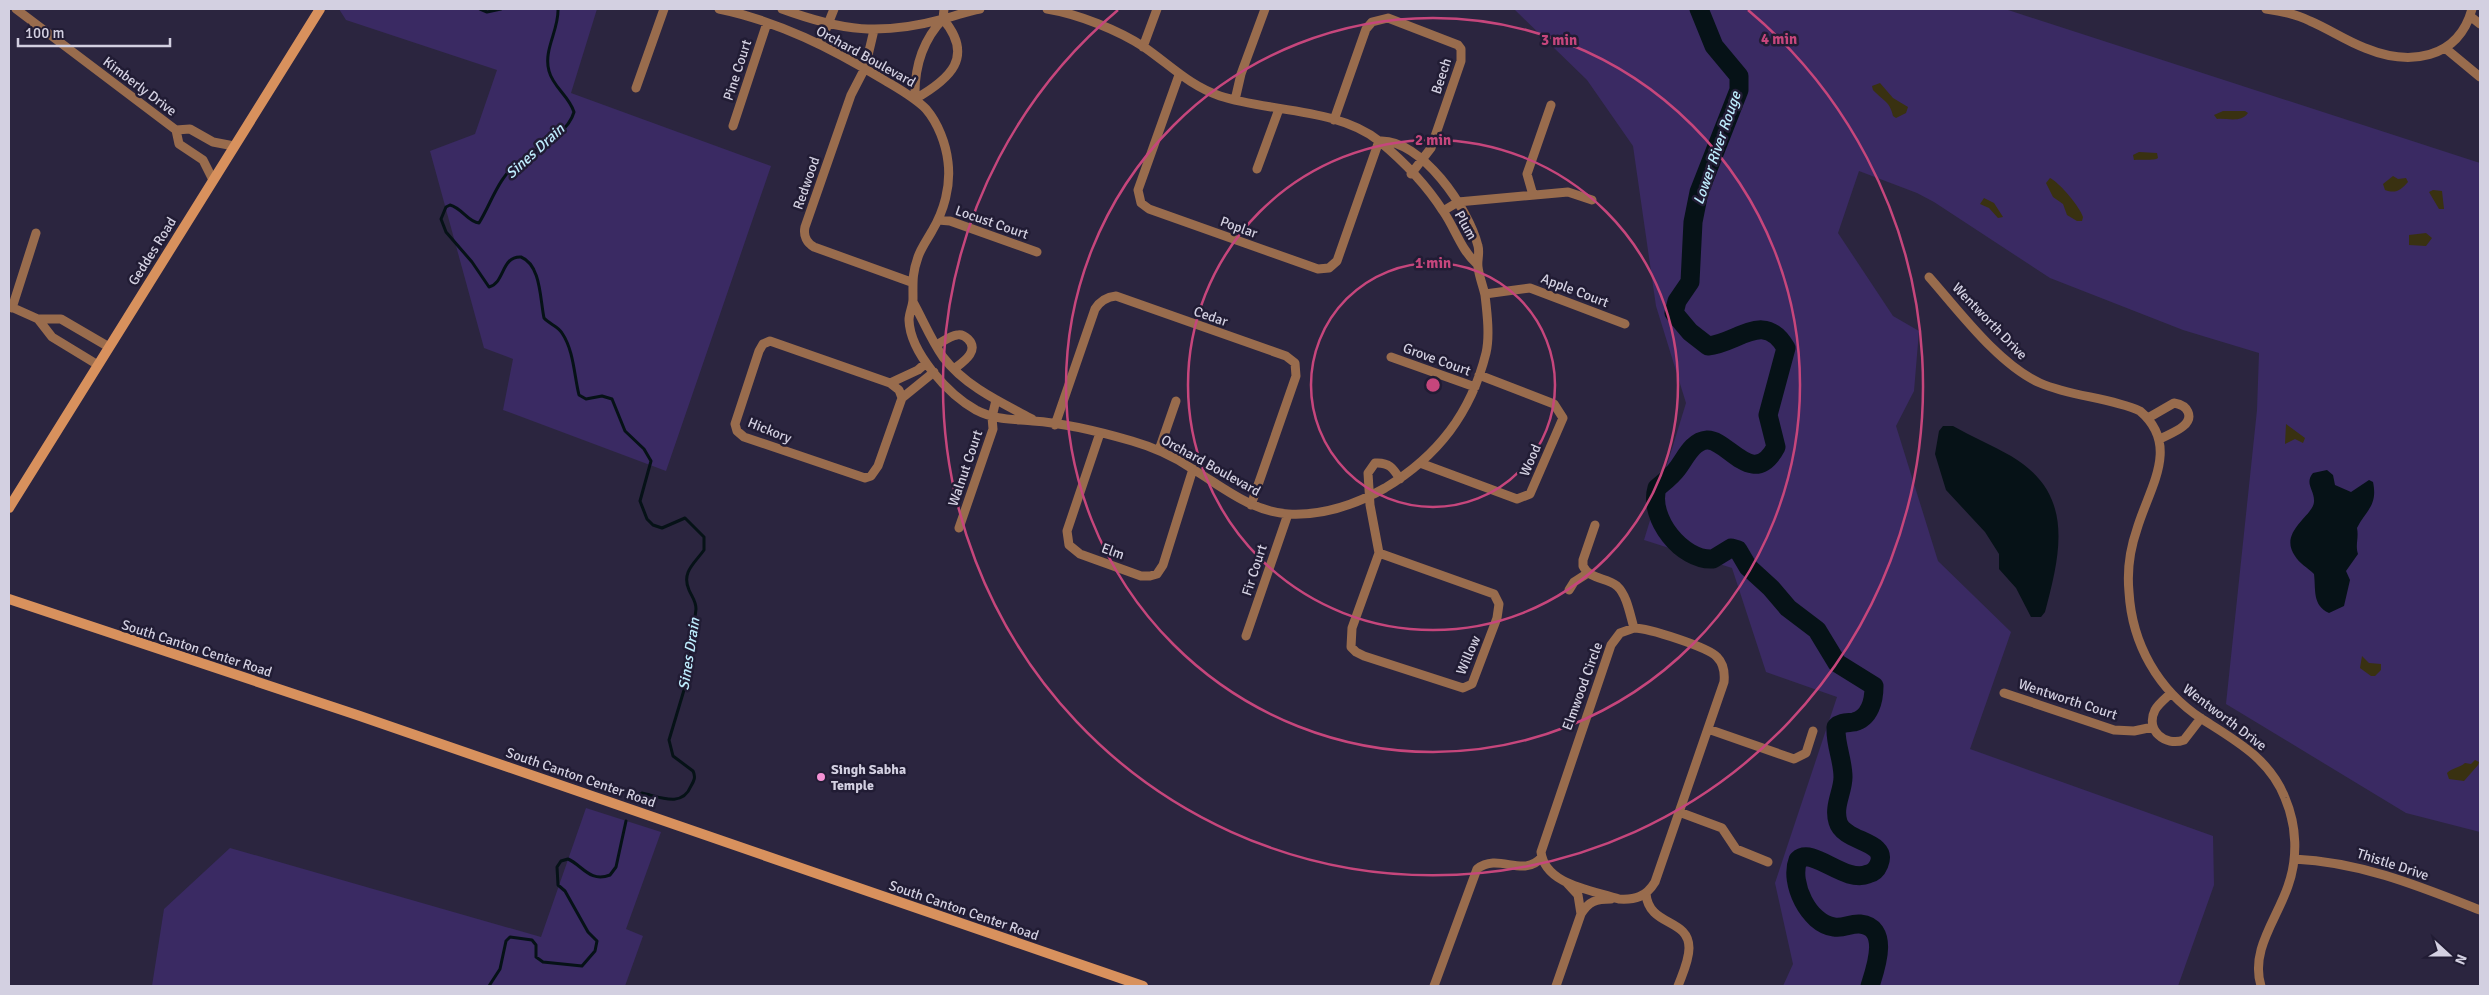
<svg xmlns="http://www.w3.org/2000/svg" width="2489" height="995" font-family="Signika,sans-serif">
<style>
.green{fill:#3a2a63}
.sand{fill:#393111}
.water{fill:#061217}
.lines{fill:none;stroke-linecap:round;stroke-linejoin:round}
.stream{stroke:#061217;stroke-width:3}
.river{stroke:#061217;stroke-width:19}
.street{stroke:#996c4d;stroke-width:9}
.secondary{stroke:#d8915d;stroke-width:10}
.ring{fill:none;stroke:#c6467c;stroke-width:2.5}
.poi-dot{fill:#f491d4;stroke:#211c34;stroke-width:2}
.labels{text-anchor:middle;stroke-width:5;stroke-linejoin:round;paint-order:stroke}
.street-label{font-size:14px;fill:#d3d0e1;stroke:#211c34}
.poi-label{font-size:14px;font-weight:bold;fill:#d3d0e1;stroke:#211c34;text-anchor:start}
.water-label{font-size:15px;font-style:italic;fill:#beecfd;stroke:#211c34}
.centre{fill:#c6467c;stroke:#211c34;stroke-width:2.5}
.ring-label{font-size:15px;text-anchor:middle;font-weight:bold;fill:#c6467c;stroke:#211c34;stroke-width:5;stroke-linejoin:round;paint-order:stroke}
</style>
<rect width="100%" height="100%" fill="#2b253f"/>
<path class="green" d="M339,9H597L571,93L771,166L666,471L503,410L513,359L484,348L430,151L475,134L497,70L346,20Z
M1514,9H2005L2480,163V832L2406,813L2226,704L2257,410L2259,353L2183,330L2050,278L1934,202L1917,193L1859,171L1838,233L1893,316L1919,331L1914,391L1896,426L1938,561L2011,632L1970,749L2213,836L2214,885L2178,986H1783L1793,964L1775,883L1837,697L1766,672L1732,568L1644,540L1686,403L1656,306L1633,146L1587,80Z
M586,808L661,832L626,929L643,936L625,986H152L164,909L230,848L541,937Z"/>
<path class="sand" d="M1880,83L1893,98L1908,107L1906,113L1896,118L1893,116C1890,101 1882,100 1873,90L1872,86Z
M2223,111H2245L2248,113C2241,123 2228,118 2217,119L2214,115Z
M2139,152L2157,153L2158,158C2154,161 2140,159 2134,160L2133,155Z
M2393,176L2398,179L2406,178L2408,182C2401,190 2396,194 2385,190L2383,184Z
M2050,178C2059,182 2080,207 2083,217L2082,221H2077L2067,215L2063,204L2053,197L2046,183Z
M2433,190L2442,191L2444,209H2439L2429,192Z
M1984,198L1994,203L2003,217L1998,218L1989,208L1980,204Z
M2426,233L2432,238L2426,246L2409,245V235Z
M2286,424L2305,438L2303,443L2295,439L2285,444Z
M2362,656L2369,663L2381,664V670L2375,676H2371L2360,668Z
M2475,760L2479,762L2478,765L2464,781L2449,779L2447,773C2452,768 2459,768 2465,763L2471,764Z"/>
<path class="water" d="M1943,426H1953C1972,437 1992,445 2011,456C2075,494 2061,551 2045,612L2041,617H2031L2016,588L1999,569V554L1985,532L1946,490L1935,454L1939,431Z
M2327,470L2333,475L2335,485L2351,492L2369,480L2373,482C2378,506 2366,510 2357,528C2359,538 2355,545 2358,554L2346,571L2350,580L2344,606L2329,613C2312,605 2316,590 2314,574C2308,568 2299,563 2295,556C2278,532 2313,516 2314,502C2315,490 2304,484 2313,473Z"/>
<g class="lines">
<path class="stream" d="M480,9L487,12L501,9
M558,9C559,30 543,50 549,71C553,87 569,96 574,112C568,134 537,149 520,161C498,177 492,202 479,223C468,222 462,208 450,205L446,207L441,219L446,232L472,262L489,287C505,283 501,256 521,257C541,265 540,299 544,318C549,324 558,326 562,333C574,351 574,375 579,395L586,399L602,396L612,399L625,431L644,449L651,461L640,501L647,519L653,525L662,528L685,518L704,537V550C695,563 681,572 689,590C692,597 696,601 696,609L687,680L669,740L673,756L693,771C696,777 694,781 691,786C682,808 660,797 642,793L635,799
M489,986L500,969L506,941L510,937L532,940L536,945V957L543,962L582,966L595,951L597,941L588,932L565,891L558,885L557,867L561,861L568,859C582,865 590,883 610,875L616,867L626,821"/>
<path class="river" d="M1699,9L1714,46L1739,76V90L1699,192L1693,222L1690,282L1677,301L1674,313L1690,332L1708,346C1738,343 1764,310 1786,348L1768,415L1776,447C1753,490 1728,439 1707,440C1692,441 1685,459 1677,469C1672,476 1664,482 1657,488C1648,518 1682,561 1713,559L1731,548L1738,550L1748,567L1771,588L1788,608L1817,630L1837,663L1874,686C1874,700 1870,718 1854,722C1848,723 1841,722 1836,727C1835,744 1843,760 1843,777C1843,792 1833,806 1838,822C1844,843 1889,840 1879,864C1877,869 1873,873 1868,874C1845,884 1812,846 1798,860C1789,883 1809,924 1834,927C1843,929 1851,923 1860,924C1891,927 1875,970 1870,986"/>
<path class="street" d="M16,9L176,130
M719,9C778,21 833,49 884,80C899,89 914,97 926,109C938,123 946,144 948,162C951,186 944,211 932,231C927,240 921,248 918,257C912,274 913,282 913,299C913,306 909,313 909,320C910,353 949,395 976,410C995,420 1013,419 1033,421C1065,423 1101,432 1132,441C1153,447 1173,456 1191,468C1223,487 1250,511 1288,514C1323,516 1355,505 1385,488C1438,456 1471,413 1486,353C1490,336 1487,312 1485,295C1483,286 1479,276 1478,267C1477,260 1480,253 1478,246C1469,209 1421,138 1379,141
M782,9C842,31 880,36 943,19C956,16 967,11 980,9
M1047,9C1078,14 1118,30 1144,47C1170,65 1190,86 1220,96C1269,112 1338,108 1379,141C1402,160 1427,186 1443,211C1455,228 1461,250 1477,264
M2266,9C2281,11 2296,14 2310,21C2329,29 2346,41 2365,48C2409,66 2458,60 2472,9
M2470,16L2480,24
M943,19L944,9
M874,30L865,68L851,95L805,227C803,236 807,243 814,247L911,282
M820,44L834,9
M1143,47L1157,9
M2445,48L2480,77
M1179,75L1138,190L1141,203L1149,209L1318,269L1329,268L1337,261L1379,141
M636,88L664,9
M915,99C950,79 975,57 943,19
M915,99C914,69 922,41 943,19
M1235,100L1241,74L1265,9
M1334,120L1366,29L1372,22L1388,18L1458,45L1461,49V61L1431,148L1411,174
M733,126L767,23
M1257,169L1279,109
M213,180L203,160L179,144L176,130L190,129L213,142L234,146
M1533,195L1527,174L1551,105
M1443,211L1458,202L1568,192L1592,200
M938,220L950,221L1037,252
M1929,277C1959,311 1999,365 2040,383C2072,397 2109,397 2140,411C2181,446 2149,488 2137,529C2130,549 2127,571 2129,592C2132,644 2158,690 2202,719C2235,740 2270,759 2285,798C2297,826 2298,858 2288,886C2277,919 2250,950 2261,986
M1485,294L1530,288L1625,324
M913,302C923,320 931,340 943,357C965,386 1000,402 1032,419
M9,306L38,319
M12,308L36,233
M936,345C942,342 950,336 957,335C961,334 965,336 968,339C980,351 963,362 954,369
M1391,357L1475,387
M98,365L52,337L38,319H61L109,347
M890,383L899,390L902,398L878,466L871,476L865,478L744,437L737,431L735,424L759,351L763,344L770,341L890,383L918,370L926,363
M902,398L934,372
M2148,418L2174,403C2180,404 2186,407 2188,412C2194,426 2169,434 2160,439
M1055,425L1095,309C1100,301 1106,297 1116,296L1286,356L1295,363L1296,376L1251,505
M1100,433L1067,531L1069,545L1080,554L1141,576H1150L1157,574L1163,565L1193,469
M1159,450L1176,401
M1420,463L1517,499L1530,494L1563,418L1554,404L1479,375
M1595,525L1583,560V566C1590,580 1606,577 1617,586C1627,595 1630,615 1634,628
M959,528L993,429L992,417L996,400
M1379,553L1494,594L1499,604L1497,618L1472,684L1463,688L1364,656L1356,652L1351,647L1352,628L1379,553L1370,505L1368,473L1375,463C1389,462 1393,468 1400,479
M1569,590L1574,582L1588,573
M1634,628C1648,628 1708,647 1717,657C1724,664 1725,672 1724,682L1655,882C1646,897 1635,900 1619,899C1592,890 1545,885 1541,852L1611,645L1620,633Z
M1246,636L1288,514
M2004,693L2114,730L2134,731L2153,727
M2171,693C2166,698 2158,704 2155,710C2145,730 2165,747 2184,740L2201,718
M1708,729L1794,759L1806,753L1813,731
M1679,812L1722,828L1736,849L1768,862
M2294,859C2361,862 2419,886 2480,910
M1566,882L1578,895L1581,914
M1646,894C1649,927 1689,918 1689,948C1689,961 1682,975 1678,986
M1434,986L1477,869C1499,852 1523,879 1542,857
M1556,986L1581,914C1589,901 1596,899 1611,899"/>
<path class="secondary" d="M9,508L320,9
M9,599L357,715L1143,986"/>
</g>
<g class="ring">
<circle cx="1433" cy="385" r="122"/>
<circle cx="1433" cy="385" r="245"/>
<circle cx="1433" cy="385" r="367"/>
<path d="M1748 10A490 490 0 1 1 1118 10"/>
</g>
<circle class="poi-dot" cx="821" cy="777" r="5"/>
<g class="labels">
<g class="street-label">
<text transform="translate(866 56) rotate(29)" y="5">Orchard Boulevard</text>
<text transform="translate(737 70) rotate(-72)" y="5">Pine Court</text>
<text transform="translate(1441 76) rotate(-72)" y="5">Beech</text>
<text transform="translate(140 86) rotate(37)" y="5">Kimberly Drive</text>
<text transform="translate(806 183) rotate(-71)" y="5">Redwood</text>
<text transform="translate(992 222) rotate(19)" y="5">Locust Court</text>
<text transform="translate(1466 225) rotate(61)" y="5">Plum</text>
<text transform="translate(1239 227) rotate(20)" y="5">Poplar</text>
<text transform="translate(152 251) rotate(-58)" y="5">Geddes Road</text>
<text transform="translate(1575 290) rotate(21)" y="5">Apple Court</text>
<text transform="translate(1211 316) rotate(19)" y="5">Cedar</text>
<text transform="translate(1990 321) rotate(46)" y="5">Wentworth Drive</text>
<text transform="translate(1437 359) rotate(20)" y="5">Grove Court</text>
<text transform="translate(770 430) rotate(22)" y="5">Hickory</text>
<text transform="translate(1530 460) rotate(-67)" y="5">Wood</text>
<text transform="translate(1211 465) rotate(29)" y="5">Orchard Boulevard</text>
<text transform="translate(965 468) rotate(-71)" y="5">Walnut Court</text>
<text transform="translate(1113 551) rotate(20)" y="5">Elm</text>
<text transform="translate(1254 570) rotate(-72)" y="5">Fir Court</text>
<text transform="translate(197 648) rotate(18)" y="5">South Canton Center Road</text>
<text transform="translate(1468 655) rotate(-67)" y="5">Willow</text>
<text transform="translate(1582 686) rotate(-70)" y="5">Elmwood Circle</text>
<text transform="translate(2068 699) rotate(18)" y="5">Wentworth Court</text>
<text transform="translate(2225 717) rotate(37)" y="5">Wentworth Drive</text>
<text transform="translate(581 777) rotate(19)" y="5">South Canton Center Road</text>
<text transform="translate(2393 864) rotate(18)" y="5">Thistle Drive</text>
<text transform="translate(964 910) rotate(19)" y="5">South Canton Center Road</text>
</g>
<g class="poi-label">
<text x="831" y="774">Singh Sabha<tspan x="831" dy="16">Temple</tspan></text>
</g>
<g class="water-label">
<text transform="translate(1717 148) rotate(-71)" y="5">Lower River Rouge</text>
<text transform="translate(535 151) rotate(-42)" y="5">Sines Drain</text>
<text transform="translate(689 654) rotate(-81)" y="5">Sines Drain</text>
</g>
</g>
<circle cx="1433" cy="385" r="8" class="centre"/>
<g class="ring-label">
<text x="1779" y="44">4 min</text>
<text x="1559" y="45">3 min</text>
<text x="1433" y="145">2 min</text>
<text x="1433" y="268">1 min</text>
</g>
<rect width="2489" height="995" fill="none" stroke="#d3d0e1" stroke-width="20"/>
<g transform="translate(2449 955) rotate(111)" stroke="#211c34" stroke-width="4" paint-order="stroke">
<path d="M0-4L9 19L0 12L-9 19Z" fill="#d3d0e1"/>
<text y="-8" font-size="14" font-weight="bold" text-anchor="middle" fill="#d3d0e1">N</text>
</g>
<path d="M18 38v8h152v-8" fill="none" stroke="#d3d0e1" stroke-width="2.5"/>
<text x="25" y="38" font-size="15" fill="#d3d0e1" stroke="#211c34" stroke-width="4" paint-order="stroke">100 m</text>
</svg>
